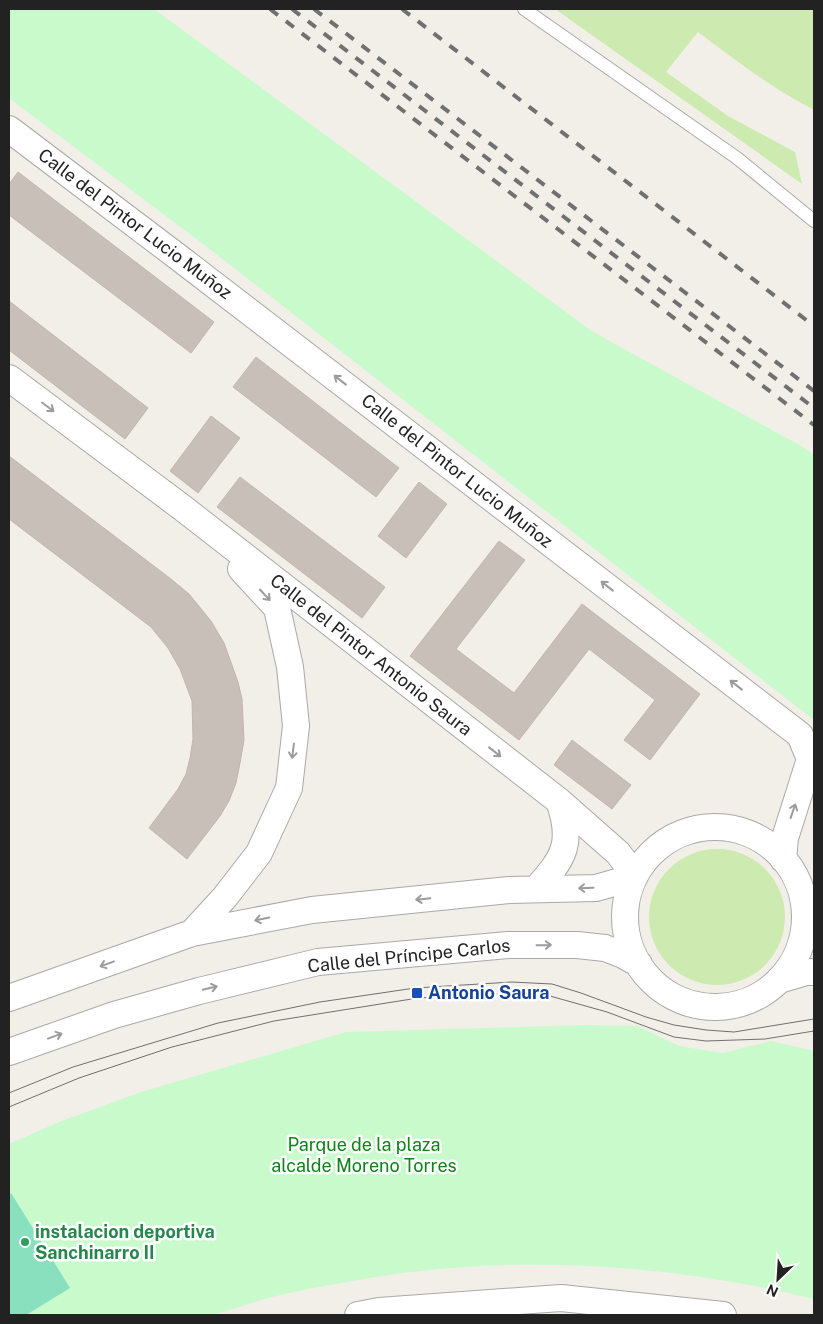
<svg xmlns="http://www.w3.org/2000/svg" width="823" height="1324" font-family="'Public Sans',sans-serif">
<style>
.grass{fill:#cdebb0}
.park{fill:#c8facc}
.pitch{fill:#88e0be}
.building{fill:#c7bfb8;stroke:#c4b6ab}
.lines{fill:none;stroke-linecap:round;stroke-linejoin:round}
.service-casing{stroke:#a9a9a9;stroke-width:14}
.minor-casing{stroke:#a9a9a9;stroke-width:28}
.service{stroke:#fff;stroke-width:12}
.minor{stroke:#fff;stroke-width:26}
.tram{stroke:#707070;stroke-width:1}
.rail{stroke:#707070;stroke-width:4;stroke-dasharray:10 10;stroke-linecap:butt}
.oneway{stroke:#9c9c9c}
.transit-dot{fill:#1a4fb4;stroke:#fff;stroke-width:2}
.leisure-dot{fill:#2e9e5b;stroke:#fff;stroke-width:2}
.labels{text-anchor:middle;stroke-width:5;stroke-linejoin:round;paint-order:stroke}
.street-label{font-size:18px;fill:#222;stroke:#fff}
.transit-label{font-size:18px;font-weight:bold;fill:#164399;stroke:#fff;text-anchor:start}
.park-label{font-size:18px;fill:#0c8416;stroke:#fff}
.leisure-label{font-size:18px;font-weight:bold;fill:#27864d;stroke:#fff;text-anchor:start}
</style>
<rect width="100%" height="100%" fill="#f2efe9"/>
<path class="grass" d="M555,9H814V110C773,89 735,60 698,32L666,72L728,116L795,152L802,184Z
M649 917a68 68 0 1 1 136 0a68 68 0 1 1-136 0Z"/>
<path class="park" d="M9,9H154L593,332L803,447L814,455V720L211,250L9,98Z
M586,1025L637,1026L679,1046L723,1053L771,1041L814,1051V1299C675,1265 530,1255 388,1275C349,1281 310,1288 272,1297C251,1302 230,1312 209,1315C191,1318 167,1315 148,1315C101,1315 55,1315 9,1315V1144L59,1122L141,1092L346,1032Z"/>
<path class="pitch" d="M11,1193L70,1288L26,1315H9V1195Z"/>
<path class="building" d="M18,172L214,322L191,353L9,215V184Z
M9,301L148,408L125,439L9,350Z
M256,357L399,468L376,497L233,387Z
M211,416L240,438L198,493L170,471Z
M9,456L171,579L189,594L211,621L224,643L238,682L242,699L244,740L240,763L236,783L229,801L220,816L187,859L149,828L178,789L186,774L190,758L193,739L192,701L180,669L168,648L151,627L9,519Z
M240,477L385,587L362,618L217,507Z
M419,482L447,504L406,558L378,536Z
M499,541L525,560L456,649L514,693L582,604L700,694L650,760L624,740L655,700L589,649L519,740L410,656Z
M572,740L631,785L612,809L554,765Z"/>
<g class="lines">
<defs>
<path id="service" d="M524,9L737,158L814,221"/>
<path id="minor" d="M9,129L178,257L800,735L810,759L785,838L783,859
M9,378L184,509L559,801L618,853L635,876
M625 917a90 90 0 1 1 180 0a90 90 0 1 1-180 0Z
M536,889C564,858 574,843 559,801
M192,933L225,897L259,853L289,788L296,726L290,667L277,608L241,569
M779,980L806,972H814
M9,998L192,933L312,910L509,890L596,888L617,882L633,880
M9,1052L114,1015L199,991L318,962L508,945H577L605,948L623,955L639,964
M358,1315L379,1311L561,1298L723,1315"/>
</defs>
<use href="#service" class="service-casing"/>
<use href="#minor" class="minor-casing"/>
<use href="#service" class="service"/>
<use href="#minor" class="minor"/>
<path class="tram" d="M9,1093L73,1067L218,1023L320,1002L415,988L512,982L552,984L581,993L646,1017L674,1025L706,1030L734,1032L814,1019
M9,1107L79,1078L172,1047L219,1035L274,1021L418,998L516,993L550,996L607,1012L674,1037L706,1041L765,1039L814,1031"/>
<path class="rail" d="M270,9L814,425
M292,9L814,408
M314,9L814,391
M402,9L814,326"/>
</g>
<defs><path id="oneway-shaft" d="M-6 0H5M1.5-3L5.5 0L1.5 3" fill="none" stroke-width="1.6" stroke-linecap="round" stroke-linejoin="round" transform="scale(1.25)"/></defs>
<g class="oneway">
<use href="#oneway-shaft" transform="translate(340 380) rotate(-142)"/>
<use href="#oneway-shaft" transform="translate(48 407) rotate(37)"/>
<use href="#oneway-shaft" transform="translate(607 586) rotate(-142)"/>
<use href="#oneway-shaft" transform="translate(265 595) rotate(47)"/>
<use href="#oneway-shaft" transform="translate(736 685) rotate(-142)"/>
<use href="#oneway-shaft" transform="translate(293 751) rotate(97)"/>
<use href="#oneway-shaft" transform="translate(495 752) rotate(38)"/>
<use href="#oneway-shaft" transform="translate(793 811) rotate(-71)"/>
<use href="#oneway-shaft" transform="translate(586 888) rotate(178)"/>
<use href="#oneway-shaft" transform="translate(423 899) rotate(174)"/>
<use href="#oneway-shaft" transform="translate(262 919) rotate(169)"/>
<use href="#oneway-shaft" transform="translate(544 945) rotate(-1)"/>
<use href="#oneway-shaft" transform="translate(107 964) rotate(160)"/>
<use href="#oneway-shaft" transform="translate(210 988) rotate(-13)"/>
<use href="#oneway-shaft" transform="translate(55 1036) rotate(-20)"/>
</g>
<rect class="transit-dot" x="411" y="987" width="12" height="12" rx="2.5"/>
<circle class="leisure-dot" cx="25" cy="1242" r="5"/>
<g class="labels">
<g class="street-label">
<text transform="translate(135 224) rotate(37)" y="6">Calle del Pintor Lucio Muñoz</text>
<text transform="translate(457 471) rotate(38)" y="6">Calle del Pintor Lucio Muñoz</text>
<text transform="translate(371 655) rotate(38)" y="6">Calle del Pintor Antonio Saura</text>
<text transform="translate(409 956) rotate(-6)" y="6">Calle del Príncipe Carlos</text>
</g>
<g class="transit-label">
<text x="428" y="999">Antonio Saura</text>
</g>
<g class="park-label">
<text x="364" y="1151">Parque de la plaza<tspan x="364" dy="21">alcalde Moreno Torres</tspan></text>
</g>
<g class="leisure-label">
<text x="35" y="1238">instalacion deportiva<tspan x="35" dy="21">Sanchinarro II</tspan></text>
</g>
</g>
<rect width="823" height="1324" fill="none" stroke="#222222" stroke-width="20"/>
<g transform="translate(778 1279) rotate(205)" stroke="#ffffff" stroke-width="4" paint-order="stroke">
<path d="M0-4L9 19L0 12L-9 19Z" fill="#222222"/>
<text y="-8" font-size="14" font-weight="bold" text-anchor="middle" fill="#222222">N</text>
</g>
</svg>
